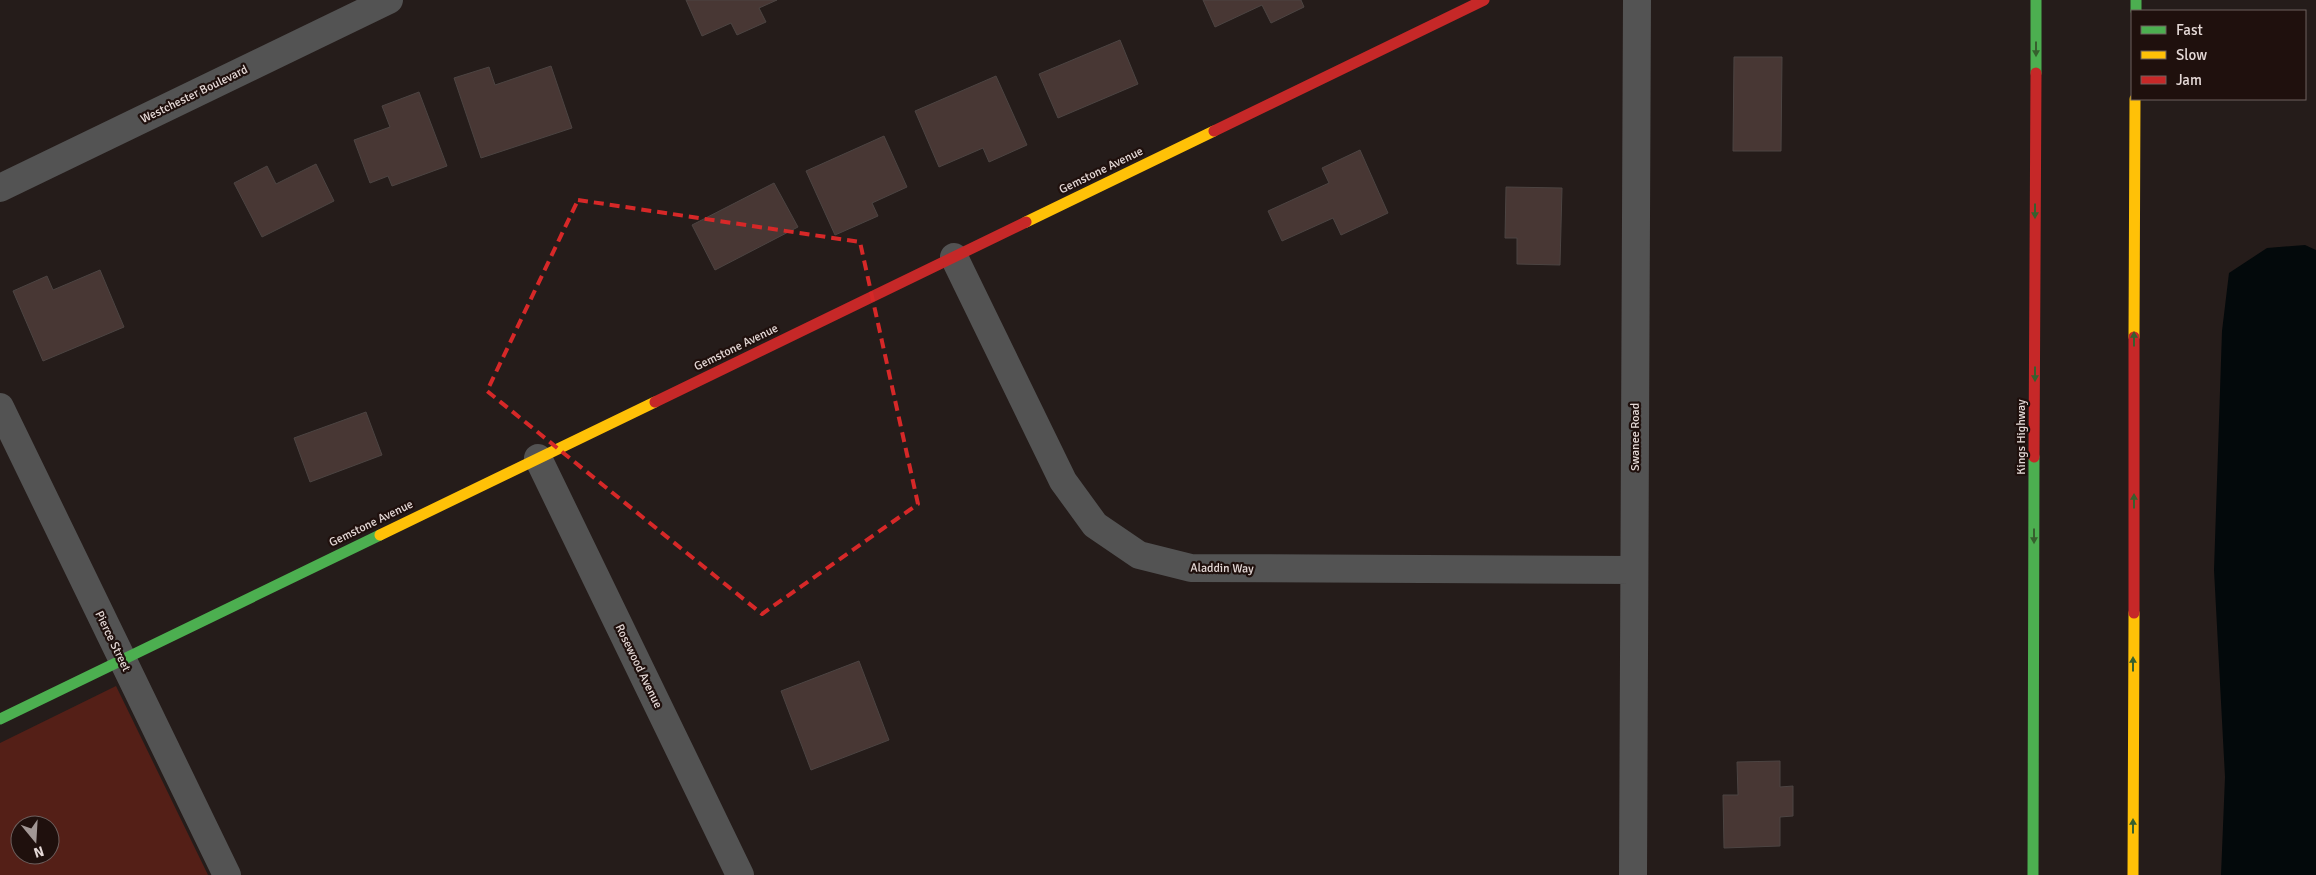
<svg xmlns="http://www.w3.org/2000/svg" width="2316" height="875" font-family="Signika,sans-serif">
<style>
.green{fill:#541f17;fill-rule:evenodd}
.water{fill:#03090b}
.building{fill:#483734;stroke:#4c4442}
.lines{fill:none;stroke-linecap:round;stroke-linejoin:round}
.street{stroke:#535353;stroke-width:28}
.fast{stroke:#4caf50;stroke-width:11}
.slow{stroke:#ffc107;stroke-width:11}
.jam{stroke:#c62828;stroke-width:11}
.oneway{fill:#36602e}
.marked{fill:none;stroke:#d62828;stroke-width:4;stroke-dasharray:10 6;stroke-linejoin:round}
.labels{text-anchor:middle;stroke-width:4.5;stroke-linejoin:round;paint-order:stroke}
.street-label{font-size:12px;fill:#e5d9d7;stroke:#1f100d}
</style>
<rect width="100%" height="100%" fill="#251c1a"/>
<path class="green" d="M116,686L208,875H0V743ZM20,825H50V855H20Z"/>
<path class="water" d="M2305,245L2316,250V875H2221L2225,777L2214,570L2222,331L2229,273L2267,248Z"/>
<path class="building" d="M686,0H777L759,8L766,22L737,35L731,23L702,36Z
M1203,0H1301L1304,7L1271,23L1262,5L1215,27Z
M1120,40L1138,84L1058,118L1039,74Z
M1734,57H1782L1781,151H1733Z
M551,66L572,128L481,158L454,78L489,67L495,85Z
M996,76L1027,145L989,162L983,148L939,167L915,111Z
M419,92L447,166L392,186L388,176L370,183L354,140L390,127L382,106Z
M884,136L907,187L872,203L878,216L835,235L806,171Z
M1360,150L1388,213L1341,235L1333,218L1282,241L1268,211L1329,183L1322,168Z
M316,164L334,201L262,237L234,183L267,166L276,184Z
M774,183L798,227L715,270L692,225Z
M1506,187L1562,188L1560,265L1517,264V238H1505Z
M100,270L124,327L43,361L13,291L47,276L53,290Z
M366,412L382,455L310,482L294,438Z
M859,661L889,740L811,770L781,691Z
M1780,761V787L1793,786V816L1780,817V846L1724,848L1723,795H1738L1737,762Z"/>
<g class="lines">
<path class="street" d="M0,188L389,0
M954,257L1063,481L1095,525L1139,555L1191,568L1634,570
M0,407L227,875
M538,458L740,875
M1633,875L1637,0"/>
<path class="fast" d="M2136,0V11
M2036,73V0
M0,719L380,535
M2033,875L2034,457"/>
<path class="slow" d="M1026,222L1214,131
M2134,337L2135,99
M380,535L655,402
M2133,875L2134,613"/>
<path class="jam" d="M1214,131L1484,0
M655,402L1026,222
M2034,457L2036,73
M2134,613V337"/>
</g>
<defs><path id="oneway-solid" d="M-6-.8H1V-3.2L6.5 0L1 3.2V.8H-6Z" transform="scale(1.25)"/></defs>
<g class="oneway">
<use href="#oneway-solid" transform="translate(2036 49) rotate(90)"/>
<use href="#oneway-solid" transform="translate(2035 211) rotate(90)"/>
<use href="#oneway-solid" transform="translate(2134 339) rotate(-90)"/>
<use href="#oneway-solid" transform="translate(2035 374) rotate(90)"/>
<use href="#oneway-solid" transform="translate(2134 501) rotate(-90)"/>
<use href="#oneway-solid" transform="translate(2034 536) rotate(90)"/>
<use href="#oneway-solid" transform="translate(2133 664) rotate(-90)"/>
<use href="#oneway-solid" transform="translate(2133 826) rotate(-90)"/>
</g>
<path class="marked" d="M578,200L860,242L918,504L762,614L487,391Z"/>
<g class="labels">
<g class="street-label">
<text transform="translate(194 94) rotate(-26)" y="4">Westchester Boulevard</text>
<text transform="translate(1101 170) rotate(-26)" y="4">Gemstone Avenue</text>
<text transform="translate(736 347) rotate(-26)" y="4">Gemstone Avenue</text>
<text transform="translate(1635 437) rotate(-90)" y="4">Swanee Road</text>
<text transform="translate(2021 437) rotate(-90)" y="4">Kings Highway</text>
<text transform="translate(371 523) rotate(-26)" y="4">Gemstone Avenue</text>
<text transform="translate(1222 568) rotate(1)" y="4">Aladdin Way</text>
<text transform="translate(113 641) rotate(64)" y="4">Pierce Street</text>
<text transform="translate(639 666) rotate(64)" y="4">Rosewood Avenue</text>
</g>
</g>
<rect x="2131" y="10" width="175" height="90" fill="#1f100d" stroke="#6e605e"/>
<rect x="2141" y="26" width="25" height="8" fill="#4caf50" stroke="#6e605e"/>
<text x="2176" y="35" font-size="15" fill="#e5d9d7">Fast</text>
<rect x="2141" y="51" width="25" height="8" fill="#ffc107" stroke="#6e605e"/>
<text x="2176" y="60" font-size="15" fill="#e5d9d7">Slow</text>
<rect x="2141" y="76" width="25" height="8" fill="#c62828" stroke="#6e605e"/>
<text x="2176" y="85" font-size="15" fill="#e5d9d7">Jam</text>
<g transform="translate(35 840) rotate(162)"><circle r="24" fill="#1f100d" stroke="#6e605e"/>
<path d="M0-4L9 19L0 12L-9 19Z" fill="#a29795"/>
<text y="-8" font-size="14" font-weight="bold" text-anchor="middle" fill="#e5d9d7">N</text>
</g>
</svg>
